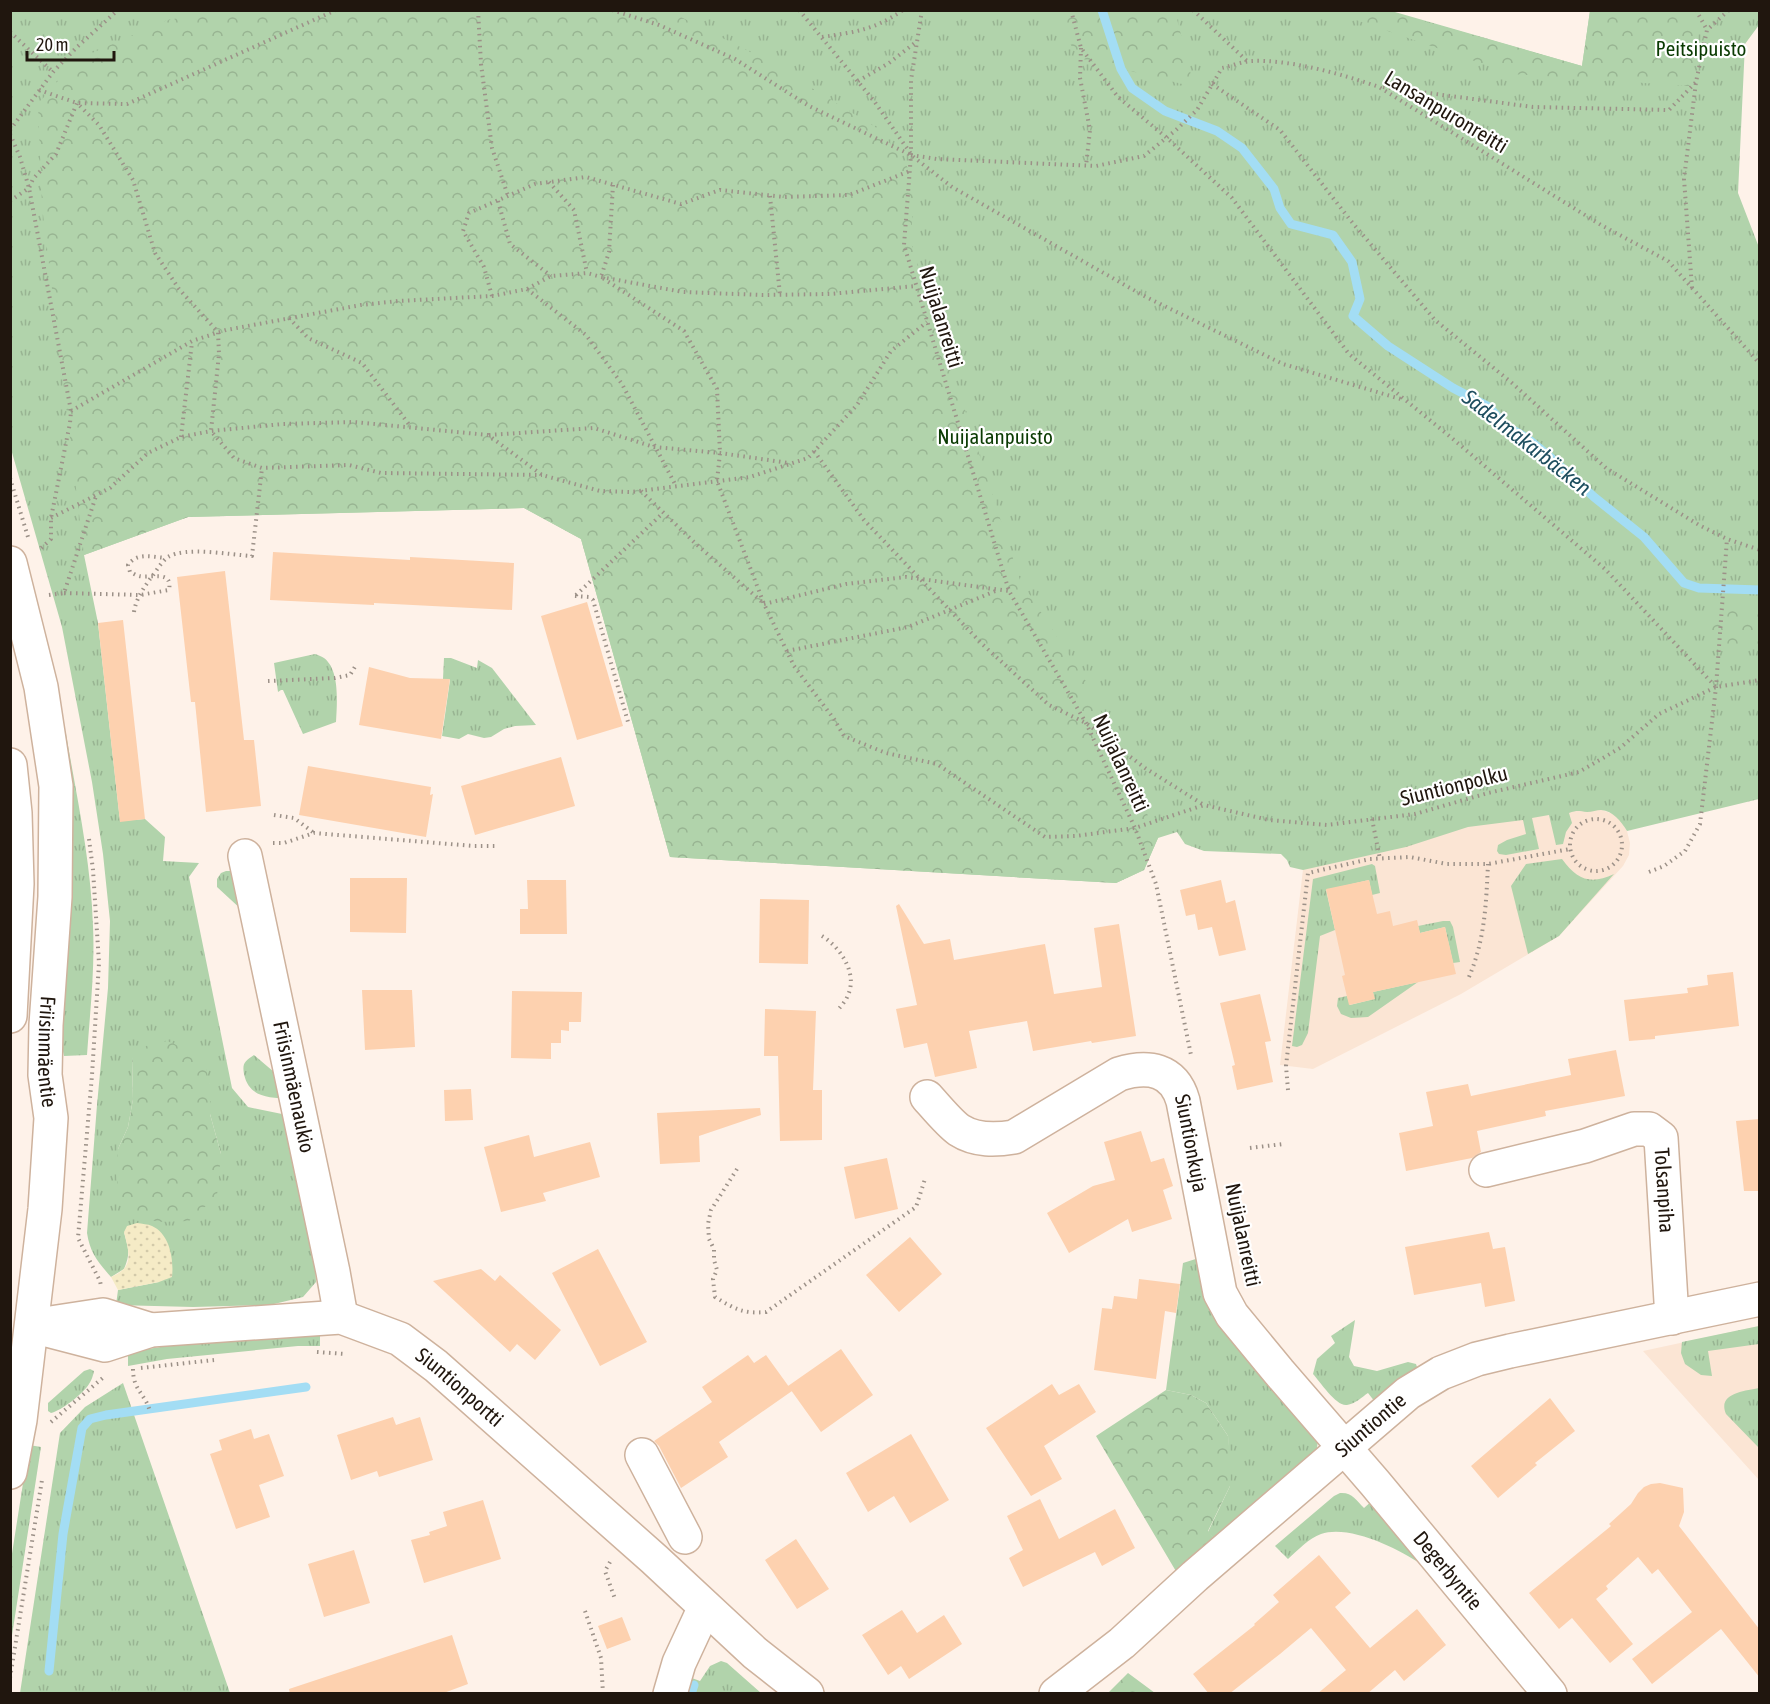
<svg xmlns="http://www.w3.org/2000/svg" width="1770" height="1704" font-family="'Asap Condensed',sans-serif">
<style>
.built{fill:#fbe5d4}
.grass{fill:url(#grass-tufts);fill-rule:evenodd}
.forest{fill:url(#forest-crowns)}
.sand{fill:url(#sand-dots)}
.lines{fill:none;stroke-linecap:round;stroke-linejoin:round}
.stream{stroke:#a3ddf4;stroke-width:9}
.building{fill:#fdd1af}
.minor-casing{stroke:#ceb29d;stroke-width:36}
.major-casing{stroke:#ceb29d;stroke-width:36}
.path{stroke:#9c9188;stroke-width:4;stroke-dasharray:1.5 4.5;stroke-linecap:butt}
.minor{stroke:#fff;stroke-width:33}
.major{stroke:#fff;stroke-width:33}
.labels{text-anchor:middle;stroke-width:4.5;stroke-linejoin:round;paint-order:stroke}
.park-label{font-size:21px;fill:#0b3b03;stroke:#fff}
.street-label{font-size:21px;fill:#20160e;stroke:#fff}
.water-label{font-size:22px;font-style:italic;fill:#1e4e5f;stroke:#fff}
</style>
<defs>
<pattern id="grass-tufts" width="24" height="20" patternUnits="userSpaceOnUse" patternTransform="scale(1.5)"><rect width="24" height="20" fill="#b1d3ab"/><path d="M3 7l-1-3M5 7V3M7 7l1-3M15 17l-1-3M17 17v-4M19 17l1-3" fill="none" stroke="#98b492"/></pattern>
<pattern id="forest-crowns" width="20" height="18" patternUnits="userSpaceOnUse" patternTransform="scale(1.5)"><rect width="20" height="18" fill="#b1d3ab"/><path d="M2 6a3 3 0 1 1 6 0M12 15a3 3 0 1 1 6 0" fill="none" stroke="#98b492"/></pattern>
<pattern id="sand-dots" width="8" height="8" patternUnits="userSpaceOnUse" patternTransform="scale(1.5)"><rect width="8" height="8" fill="#f5ebc6"/><path d="M2 2h.1M6 6h.1" fill="none" stroke="#d2c9a9" stroke-width="1.8" stroke-linecap="round"/></pattern>
</defs>
<rect width="100%" height="100%" fill="#fef2e9"/>
<path class="built" d="M1581,786L1602,810L1613,814L1621,821L1627,831L1630,843L1629,855L1623,866L1559,936L1461,994L1313,1069L1280,1065L1306,844Z
M1759,1326V1480L1643,1351Z"/>
<path class="grass" d="M1388,10L1582,66L1590,11H1759V25L1745,44L1738,193L1760,250L1759,799L1627,831C1621,821 1613,811 1601,810C1597,810 1592,812 1587,812C1579,811 1577,810 1569,813L1572,823L1566,832L1563,844L1556,845L1549,815L1532,818L1539,849L1506,855L1499,854L1497,851L1498,845L1507,840L1526,834L1523,820L1468,827L1406,847L1303,870L1290,867L1287,860L1281,854L1204,851L1185,844L1177,832L1158,838L1144,870L1116,883L670,857L581,539L524,508L188,517L84,555L98,623L120,821L145,819L165,837L163,861L199,863L189,877L232,1088L248,1107L282,1114L290,1121L315,1258L316,1282L303,1297L270,1305L193,1307L116,1305L118,1290L159,1282L124,1232C128,1248 131,1253 124,1269L111,1277C98,1262 90,1253 87,1233L97,1105L108,988L110,921L103,854L92,782L62,627L11,449L10,11ZM132,1057L210,1084V1114L221,1154L118,1149L128,1127L133,1099Z
M315,654C318,655 321,656 324,658C340,670 337,703 336,722L303,734L283,690H281L278,692L274,663Z
M444,658H451L477,668L478,660L492,668L536,725L515,726L504,729L491,737L484,738L468,734L459,739L442,736L450,680L443,679Z
M66,734C77,798 91,862 93,926C95,969 90,1012 87,1055L64,1056L60,1038L58,735Z
M1562,859C1577,880 1591,885 1614,874L1559,936L1528,954L1511,886L1526,864Z
M1372,864L1375,866L1380,893L1372,895L1369,880L1326,890L1335,930L1320,936L1308,1033L1302,1045L1297,1047L1292,1046L1313,879Z
M226,871H234L243,911L217,887V879L221,873Z
M1443,921H1450L1453,927L1460,962L1453,963L1445,927L1420,933L1418,926Z
M1418,982L1368,1017L1351,1018L1341,1014L1337,1006L1338,998L1347,996L1350,1005L1374,999L1373,992Z
M254,1055L274,1072L278,1067L289,1099C269,1097 249,1098 244,1074C242,1063 245,1061 254,1055Z
M1202,1257L1318,1439L1317,1448L1311,1457L1216,1540L1208,1532L1230,1486L1228,1436L1206,1403L1191,1395L1166,1390L1183,1263Z
M1355,1320L1349,1357L1354,1366L1377,1371L1408,1362L1416,1364L1418,1370L1375,1402L1368,1393C1362,1397 1355,1404 1347,1405C1337,1407 1320,1382 1313,1374L1317,1359L1335,1343L1331,1336Z
M1759,1326V1344L1708,1351L1712,1376L1701,1375L1685,1364L1681,1353L1682,1342Z
M320,1333V1346H298L167,1359L128,1366V1352L193,1342Z
M90,1369L94,1371C93,1375 92,1380 89,1384C84,1393 61,1411 51,1413L48,1411V1403L84,1371Z
M123,1383L230,1693H20L60,1433L85,1407Z
M1759,1388H1760L1759,1448L1726,1414C1717,1393 1745,1391 1759,1388Z
M29,1445L41,1447L11,1642V1560Z
M1340,1493C1352,1492 1356,1500 1364,1508L1374,1499L1421,1564C1398,1548 1348,1524 1321,1534C1309,1538 1297,1551 1288,1559L1275,1546L1334,1496Z
M721,1661L727,1663L761,1693L684,1694L689,1677L700,1681L710,1666Z"/>
<path class="forest" d="M667,10L768,61L880,130L914,176L911,243L1020,580L1091,689L1158,838L1144,870L1116,883L670,857L581,539L524,508L188,517L84,555L42,206L38,104L76,60L165,21L209,11Z
M1057,11H1175L1194,87L1079,58L1063,32Z
M1330,11H1388L1582,66L1590,11H1689L1699,31L1689,86L1512,74Z
M1710,603L1759,604V648L1711,642Z
M167,1041L189,1050L206,1068L210,1084V1114L221,1154L217,1196L189,1221L158,1222L128,1212L119,1199L116,1172L118,1149L128,1127L133,1099L132,1057L146,1046Z
M1166,1390L1191,1395L1206,1403L1228,1436L1231,1466L1230,1486L1208,1531L1216,1540L1177,1573L1096,1436Z
M1128,1673L1155,1693H1108Z"/>
<path class="sand" d="M137,1223C142,1224 148,1224 152,1226C170,1234 174,1260 172,1277L159,1282L118,1290L111,1277C135,1267 129,1253 124,1232L127,1226Z"/>
<g class="lines">
<path class="stream" d="M1102,10L1121,69L1132,88L1165,111L1217,131L1242,148L1274,189L1280,208L1291,224L1333,235L1352,262L1360,299L1353,316L1388,346L1453,388L1489,407L1505,425L1528,439L1549,456L1594,497L1644,537L1684,583L1699,588L1760,590
M49,1671L63,1534L82,1428L90,1419L106,1415L306,1387
M691,1694L694,1685"/>
</g>
<path class="building" d="M273,552L410,560V557L514,563L512,610L374,603V605L270,600Z
M225,571L244,740H254L261,806L206,812L195,702H191L177,577Z
M587,602L623,726L577,740L541,616Z
M123,620L145,819L120,822L98,623Z
M369,667L410,678L450,679L441,739L359,725Z
M561,757L575,806L475,835L461,786Z
M308,766L431,787L430,795L433,794L426,837L299,815Z
M350,878H407L406,933L350,932Z
M527,880H566L567,934H520V909H528Z
M1221,880L1226,903L1235,900L1246,950L1219,956L1212,927L1198,930L1195,914L1186,916L1180,890Z
M1369,880L1377,914L1390,911L1393,926L1417,920L1420,933L1445,927L1456,974L1373,992L1375,999L1349,1005L1342,976L1345,975L1326,889Z
M760,899L809,900L808,964L759,963Z
M899,904L924,944L950,939L954,960L1045,944L1054,994L1102,987L1094,928L1119,924L1136,1036L1092,1043L1091,1041L1033,1051L1027,1021L969,1031L977,1068L935,1077L927,1043L904,1048L896,1009L917,1005L896,906Z
M1733,972L1739,1026L1655,1036V1039L1629,1041L1624,1000L1688,993L1687,988L1708,985L1707,975Z
M362,990H412L415,1047L365,1050Z
M512,991L582,992L581,1022H569V1031L561,1030V1043H551V1059L511,1058Z
M1260,994L1271,1041L1265,1042L1273,1082L1237,1090L1232,1066L1235,1065L1220,1003Z
M765,1009L816,1011L813,1090H822V1140L780,1141L778,1056H764Z
M1616,1050L1625,1096L1545,1111L1546,1116L1477,1131L1481,1152L1472,1158L1406,1171L1399,1133L1433,1126L1426,1092L1468,1084L1471,1096L1571,1075L1568,1059Z
M471,1089L473,1120L445,1121L444,1090Z
M760,1108L761,1115L699,1136L700,1162L660,1164L657,1113Z
M1760,1119V1191H1744L1736,1121Z
M1141,1131L1151,1162L1164,1158L1173,1186L1163,1190L1172,1219L1132,1232L1128,1219L1069,1253L1047,1213L1093,1186L1115,1180L1104,1142Z
M529,1135L534,1157L590,1142L600,1177L543,1193L546,1201L501,1212L484,1147Z
M887,1158L898,1209L855,1219L844,1167Z
M1489,1232L1493,1249L1505,1247L1515,1301L1485,1307L1481,1283L1414,1295L1405,1247Z
M910,1237L942,1274L899,1312L866,1275Z
M598,1249L647,1342L600,1366L552,1273Z
M481,1269L495,1281L500,1275L561,1330L535,1360L517,1344L510,1352L433,1281Z
M1139,1279L1180,1284L1176,1313L1165,1311L1156,1379L1094,1370L1102,1308L1112,1309L1114,1296L1137,1299Z
M841,1349L873,1395L821,1432L788,1386Z
M748,1355L754,1363L766,1355L792,1391L719,1442L728,1457L681,1488L659,1446L654,1441L712,1402L702,1387Z
M1052,1384L1059,1395L1079,1384L1096,1412L1044,1446L1062,1479L1031,1496L986,1428Z
M1550,1398L1575,1431L1535,1463L1537,1465L1498,1498L1471,1466Z
M393,1417L396,1425L420,1417L433,1460L379,1477L377,1471L351,1480L337,1435Z
M251,1429L254,1439L269,1434L284,1476L259,1485L270,1517L236,1529L210,1454L222,1450L219,1440Z
M911,1434L949,1500L910,1523L894,1496L868,1512L846,1473Z
M1660,1483L1683,1488L1684,1512L1679,1526L1760,1630V1678L1721,1629L1652,1684L1632,1659L1692,1612L1658,1569L1652,1574L1638,1557L1606,1586L1608,1589L1596,1599L1633,1644L1610,1663L1572,1618L1559,1629L1529,1593L1611,1526L1609,1524L1631,1504L1638,1493L1644,1487L1651,1484Z
M1040,1499L1059,1539L1115,1509L1135,1548L1102,1566L1095,1552L1023,1587L1009,1558L1023,1550L1007,1516Z
M483,1500L501,1559L424,1583L411,1540L430,1535L429,1532L447,1526L443,1512Z
M796,1539L829,1589L797,1609L765,1560Z
M354,1550L370,1603L324,1617L308,1564Z
M1319,1555L1351,1593L1335,1607L1370,1648L1417,1609L1446,1645L1404,1681L1395,1670L1367,1694H1317L1346,1670L1311,1628L1280,1654L1229,1694H1209L1193,1674L1255,1625L1254,1624L1279,1602L1273,1595Z
M902,1610L917,1633L944,1615L962,1644L909,1679L901,1666L888,1675L862,1635Z
M622,1617L631,1640L607,1649L598,1626Z
M452,1635L468,1684L441,1694H290L289,1689Z"/>
<g class="lines">
<defs>
<g id="minor">
<path id="s1" d="M245,856L333,1272L341,1317"/>
<path id="s2" d="M927,1097C935,1106 950,1124 959,1130C976,1141 996,1140 1014,1137L1119,1074C1148,1065 1174,1069 1183,1101L1220,1293L1232,1315L1279,1372L1375,1483L1550,1694"/>
<path id="s3" d="M1486,1170L1585,1146L1634,1129H1649L1661,1138L1672,1318"/>
<path d="M44,1324L103,1315L151,1330"/>
<path id="s4" d="M32,1326L105,1345L151,1330L341,1317L400,1339L436,1366L654,1559L755,1653L807,1694"/>
<path d="M642,1455L685,1537"/>
<path d="M670,1694L679,1663L705,1607"/>
<path id="s5" d="M1056,1694L1122,1643L1195,1576L1408,1393L1441,1373L1477,1359L1510,1351L1760,1299"/>
</g>
<g id="major">
<path id="s6" d="M10,563L41,687L56,786L55,897L46,1025L45,1075L51,1118L45,1209L20,1420L10,1472"/>
<path d="M10,765L15,813L17,884L10,1016"/>
</g>
</defs>
<use href="#minor" class="minor-casing"/>
<use href="#major" class="major-casing"/>
<path class="path" d="M478,10L481,64L492,148L508,196
M612,10L659,25L735,59L809,106L911,155L952,187L1146,297L1283,364L1404,400
M799,10L874,101L911,154
M922,10L911,80V155L904,245L1009,591L1086,723L1135,828L1156,884L1191,1055
M1071,10L1081,48L1118,97L1167,138L1232,198L1349,354L1453,439L1605,569L1716,687
M1193,10L1247,61
M1696,10L1707,30
M10,32L53,72
M822,37C856,32 874,30 903,10
M1081,48L1080,78L1090,130L1086,166
M858,81L889,63L916,42
M1212,84L1280,130L1351,221L1435,320L1512,383L1606,468L1699,525L1727,539L1760,550
M1383,87L1533,107L1669,110L1696,82
M39,90L77,103L127,104L336,10
M10,130L53,72L77,47L118,10
M10,134L20,157L29,188L71,411L70,423L51,518V539L38,551
M911,155L937,159L1096,166L1144,156L1176,130L1197,110L1222,68C1231,66 1241,62 1250,61C1289,59 1342,74 1379,87L1601,225L1668,261L1760,364
M549,182L574,210L587,273
M613,185L609,252L601,277L684,331L717,389L720,453L717,481L764,604L794,666L834,719L844,736L886,753L937,764L1045,837L1076,836L1135,828L1204,805L1269,820L1327,825L1415,814L1488,793L1579,772L1620,748L1659,714L1716,687L1760,680
M770,196L780,295
M10,201L29,188L33,179L56,154L77,103L99,125L133,180L155,253L179,289L218,332L219,354L211,431L234,458L262,468L349,465L381,473L542,475
M498,201L510,244L551,276
M1692,288L1684,179L1696,82L1707,30L1729,10
M527,289L586,335L622,384L676,486
M492,296L484,267L463,231L469,213L535,184L586,177L681,204L720,190L784,197L849,195L910,171
M289,318L308,338L362,363L411,427
M71,411L192,341L226,330L361,305L398,301L492,296L527,289L551,276L587,273L601,277L683,292L762,295L830,294L916,286
M489,435L594,428L654,447L720,453L789,463
M181,437L192,342
M814,451L864,520L982,644L1049,705L1086,723L1145,768L1204,805
M10,478L28,537
M641,491L695,543L762,602
M51,518L110,488L148,453L181,437L211,431L283,424L354,422L488,435L542,475L600,491L631,492L750,477L808,458L857,405L891,351L927,322
M64,593L140,595L169,590C173,569 150,579 139,576C137,576 131,572 130,572L128,565C137,552 152,557 166,558
M49,595L64,593L96,496
M576,595L663,513
M575,596L589,597L593,600L628,722
M764,604L846,584L906,577L1009,591
M134,612C136,599 143,589 150,579C156,572 161,562 168,557C186,546 231,555 252,556L262,468
M787,651L908,627L998,590
M268,681L335,678L350,675L356,665
M274,815L294,818L314,833
M1570 845a26 26 0 1 1 52 0a26 26 0 1 1-52 0Z
M1372,819L1380,859
M89,839L93,870L99,963L92,1075L78,1238L100,1281L101,1286
M273,843H284L314,833L474,846H495
M1649,872L1664,866L1685,851L1700,824L1716,687L1727,539
M822,936C840,947 858,973 848,995C846,1001 841,1006 837,1011
M1469,977C1485,939 1486,905 1488,864
M1288,1090L1286,1066L1308,873L1370,859L1410,857L1447,864H1488L1570,849
M1250,1148L1283,1144
M737,1169L711,1210L708,1224L709,1239L714,1249V1260L717,1270L713,1279L715,1297C735,1309 743,1314 766,1312L916,1207L925,1179
M317,1352L346,1354
M141,1368L214,1360
M133,1369C133,1391 146,1394 150,1412
M51,1422L105,1376
M610,1562L605,1571L615,1599
M585,1611L601,1658L603,1694
M10,1678L42,1480"/>
<use href="#minor" class="minor"/>
<use href="#major" class="major"/>
</g>
<g class="labels">
<g class="park-label">
<text x="1701" y="56">Peitsipuisto</text>
<text x="995" y="444">Nuijalanpuisto</text>
</g>
<g class="street-label">
<text transform="translate(1446 112) rotate(31)" y="7">Lansanpuronreitti</text>
<text transform="translate(941 317) rotate(73)" y="7">Nuijalanreitti</text>
<text transform="translate(1121 763) rotate(65)" y="7">Nuijalanreitti</text>
<text transform="translate(1454 786) rotate(-14)" y="7">Siuntionpolku</text>
<text dy="7" stroke="none"><textPath href="#s6" startOffset="494">Friisinmäentie</textPath></text>
<text dy="7" stroke="none"><textPath href="#s1" startOffset="236">Friisinmäenaukio</textPath></text>
<text dy="7" stroke="none"><textPath href="#s2" startOffset="348">Siuntionkuja</textPath></text>
<text dy="7" stroke="none"><textPath href="#s3" startOffset="236">Tolsanpiha</textPath></text>
<text transform="translate(1243 1235) rotate(78)" y="7">Nuijalanreitti</text>
<text dy="7" stroke="none"><textPath href="#s4" startOffset="454">Siuntionportti</textPath></text>
<text dy="7" stroke="none"><textPath href="#s5" startOffset="414">Siuntiontie</textPath></text>
<text dy="7" stroke="none"><textPath href="#s2" startOffset="860">Degerbyntie</textPath></text>
</g>
<g class="water-label">
<text transform="translate(1527 442) rotate(38)" y="8">Sadelmakarbäcken</text>
</g>
</g>
<rect width="1770" height="1704" fill="none" stroke="#20160e" stroke-width="24"/>
<path d="M27 51v9h87v-9" fill="none" stroke="#20160e" stroke-width="3"/>
<text x="36" y="51" font-size="18" fill="#20160e" stroke="#ffffff" stroke-width="4.5" paint-order="stroke">20 m</text>
</svg>
